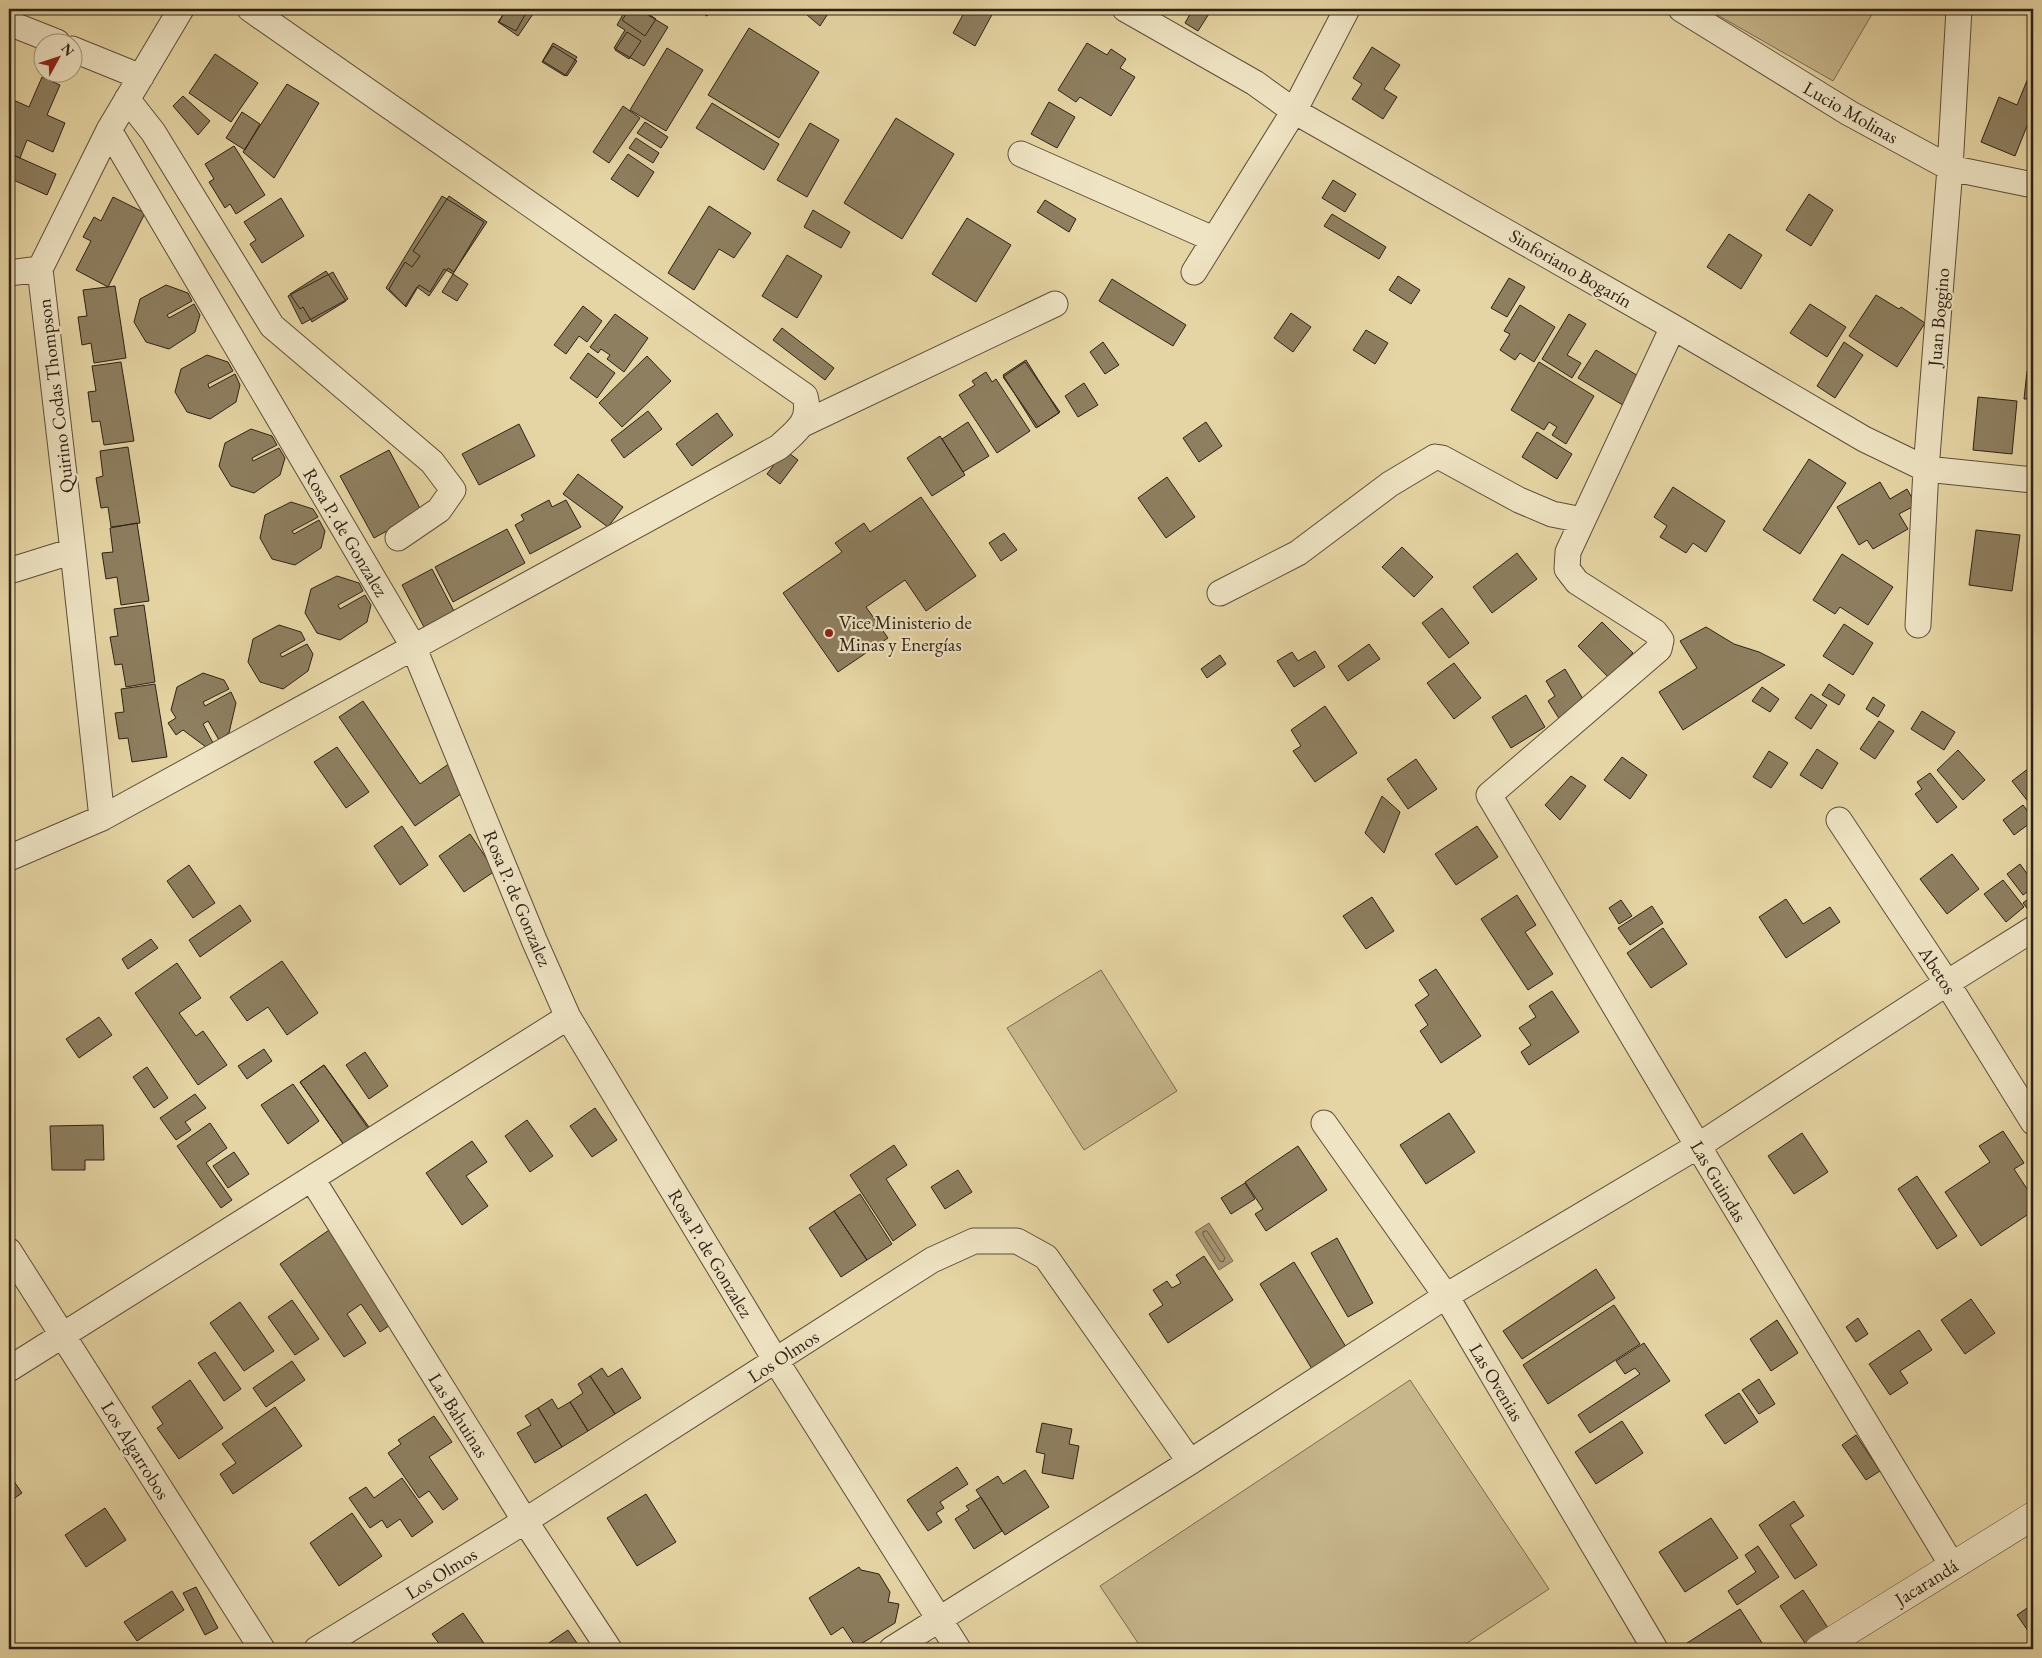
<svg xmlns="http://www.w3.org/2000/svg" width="2042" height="1658" font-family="'EB Garamond',serif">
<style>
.green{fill:#c7b68c;stroke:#7b6c51}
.water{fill:#a89874;stroke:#78684e}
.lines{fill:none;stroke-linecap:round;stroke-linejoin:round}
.shore{stroke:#6c5c45;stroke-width:1}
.building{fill:#8e7f60;stroke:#2f2116}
.minor-casing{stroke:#5d4e3a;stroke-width:27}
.tertiary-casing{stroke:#5d4e3a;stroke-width:29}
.minor{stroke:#efe4c4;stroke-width:25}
.tertiary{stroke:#efe4c4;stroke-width:28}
.poi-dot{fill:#8f2418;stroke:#efe4c4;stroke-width:2}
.labels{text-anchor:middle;stroke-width:4.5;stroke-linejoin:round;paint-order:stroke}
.street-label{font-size:19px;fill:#2f2116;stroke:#efe4c4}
.poi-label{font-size:19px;fill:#2f2116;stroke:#efe4c4;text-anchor:start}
</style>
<rect width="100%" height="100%" fill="#e6d5a4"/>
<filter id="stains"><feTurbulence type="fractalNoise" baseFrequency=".004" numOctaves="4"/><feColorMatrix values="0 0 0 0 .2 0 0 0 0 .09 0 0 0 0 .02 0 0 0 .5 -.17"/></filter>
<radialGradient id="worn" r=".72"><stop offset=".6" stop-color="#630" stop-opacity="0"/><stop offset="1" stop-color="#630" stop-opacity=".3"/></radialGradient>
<path class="green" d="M1707,9H1875L1833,81Z
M1101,970L1177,1091L1084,1150L1007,1028Z
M1410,1380L1549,1589L1458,1649H1142L1100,1586Z"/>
<path class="water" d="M1209,1223L1233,1261L1219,1270L1195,1232Z"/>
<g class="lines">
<path class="shore" d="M1207,1231L1225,1258L1223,1262L1220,1261L1203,1235V1232Z"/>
</g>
<path class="building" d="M506,9H517L526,13L516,31L499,22Z
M507,9H525L533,14L518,36L498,22Z
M626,9H638L668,27L644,66L614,48L625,30L617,25Z
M630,9H641L656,19L645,36L622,20Z
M695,9H711L707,16Z
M800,9H831L820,26Z
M966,9H995L975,46L953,33Z
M1193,9H1212L1198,31L1185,23Z
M749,28L819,72L779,138L708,95Z
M627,32L641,41L629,59L615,50Z
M553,43L577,57L565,76L542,62Z
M1087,43L1107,55L1111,49L1126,59L1120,68L1135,77L1111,116L1080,97L1076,102L1058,90Z
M553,46L577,61L567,76L543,61Z
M1372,47L1400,65L1384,89L1397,97L1383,119L1352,99L1362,84L1353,78Z
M667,48L703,70L666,131L630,110Z
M215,54L258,83L231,122L189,93Z
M2033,66V111L2015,156L1981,142L1999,97L2017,105Z
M42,77L60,85L47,115L65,123L53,152L27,140L20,158L9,153V98L29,107Z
M287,84L319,103L274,178L243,152Z
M183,96L210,121L198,135L173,106Z
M1049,102L1075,117L1057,148L1031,134Z
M712,103L779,144L764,170L696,128Z
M623,106L640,118L609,163L593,152Z
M242,112L260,124L245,150L226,138Z
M896,118L954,154L902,239L844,203Z
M645,122L668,137L661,148L637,133Z
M810,123L839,140L807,197L777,180Z
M636,138L659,153L653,163L629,148Z
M234,146L265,195L236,214L230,204L225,208L209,182L214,179L205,164Z
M11,154L56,174L47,195L9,178V160Z
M628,154L654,172L638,197L611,179Z
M1333,180L1356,194L1345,212L1322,198Z
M1809,194L1833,210L1811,246L1786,230Z
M442,196L484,222L453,274L444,269L430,292L419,285L406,307L386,288Z
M449,196L487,222L454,272L448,268L429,296L417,287L405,306L389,289L405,262L412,267L420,256L413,251Z
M113,197L145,213L108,287L76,270L91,241L83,237L94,217L101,221Z
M281,198L304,236L262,263L250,244L256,240L244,222Z
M1045,200L1076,219L1069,232L1037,212Z
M709,206L751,233L734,258L719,249L694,290L668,273Z
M813,210L850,232L841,248L804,227Z
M1332,214L1386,247L1379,259L1324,226Z
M967,218L1011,245L976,302L932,274Z
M1729,234L1762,255L1741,289L1707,267Z
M787,255L822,276L797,318L762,296Z
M326,271L346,301L312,322L303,307L300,309L290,294Z
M333,272L348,299L302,324L288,296Z
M453,274L468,284L457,301L442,292Z
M1398,276L1420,290L1411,304L1389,290Z
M1509,278L1525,287L1507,317L1491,308Z
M1112,279L1186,325L1173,346L1099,301Z
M166,285L188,293L192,301L167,315L169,318L194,304L200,315L195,332L169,349L146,342L134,322L140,299Z
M115,286L126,358L94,363L91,343L82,345L78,317L87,316L83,290Z
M1876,295L1899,309L1901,307L1925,323L1897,367L1849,336Z
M1810,304L1846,327L1827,357L1790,333Z
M1520,305L1555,327L1534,362L1520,353L1515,360L1500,350L1510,334L1504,331Z
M583,306L602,321L587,342L579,336L566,354L554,345Z
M1291,313L1311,327L1293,352L1274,338Z
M615,314L648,338L624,372L607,359L610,355L601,349L598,353L590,347Z
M1569,314L1586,324L1567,355L1581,363L1572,378L1542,359Z
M782,328L834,368L825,380L773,340Z
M1366,330L1388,343L1375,364L1353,350Z
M1103,342L1119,365L1105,374L1090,352Z
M1844,342L1863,355L1835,398L1817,386Z
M1596,350L1643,379L1626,407L1578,378Z
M588,353L615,373L597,398L570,378Z
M207,355L228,362L233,371L208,384L209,388L235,374L240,385L236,402L210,419L187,412L175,392L181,369Z
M647,356L671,381L622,427L599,403Z
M1026,360L1059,413L1036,428L1003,375Z
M121,362L134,441L104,445L100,421L92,422L88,392L96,391L92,366Z
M1025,362L1060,412L1038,427L1003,377Z
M1539,362L1594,396L1566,444L1552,435L1557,427L1549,422L1544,430L1511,410Z
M2027,371L2033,372V399H2024Z
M986,372L992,382L996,379L1030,431L997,453L959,395L975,385L972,381Z
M1084,383L1098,405L1078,417L1065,396Z
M1978,397L2017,401L2012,454L1973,450Z
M648,411L662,429L624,458L611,440Z
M717,413L733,435L692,466L676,444Z
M968,422L989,456L963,472L942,439Z
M1206,422L1222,446L1199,462L1183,438Z
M519,424L535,456L479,485L462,454Z
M251,429L272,436L277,445L252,458L253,461L279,448L285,458L280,475L254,493L231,486L219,466L225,443Z
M1537,432L1572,454L1557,479L1522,457Z
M940,436L965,475L932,496L907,458Z
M128,447L140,523L111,527L108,507L101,508L96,478L103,476L100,451Z
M389,450L422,512L374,538L340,476Z
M785,450L798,460L780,484L767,474Z
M1809,459L1846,483L1800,554L1763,530Z
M578,474L623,507L608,527L563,494Z
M1167,477L1195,517L1166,538L1138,498Z
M1880,482L1890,499L1907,489L1916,505L1899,514L1908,529L1873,549L1867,540L1859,545L1837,507Z
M1673,487L1725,521L1706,552L1693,543L1686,553L1660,537L1667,526L1654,517Z
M921,497L976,576L926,611L905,580L866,607L888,638L838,672L783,593L842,552L835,543L864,523L870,532Z
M549,500L552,507L566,500L581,527L530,554L515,525L524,520L521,515Z
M291,502L313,509L318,517L292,531L294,534L319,520L325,531L321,548L295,565L272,559L260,538L265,515Z
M137,523L149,601L121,605L117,577L106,579L102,553L113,552L110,528Z
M507,529L525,563L453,602L435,567Z
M1976,530L2020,535L2012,591L1969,585Z
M1004,533L1017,550L1001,561L989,543Z
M1402,547L1433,577L1414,597L1382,567Z
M1517,553L1537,579L1492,613L1473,587Z
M1842,554L1893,587L1868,625L1840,607L1835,614L1813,600Z
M432,569L456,615L426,631L402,585Z
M337,576L359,583L363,591L338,605L340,609L365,595L371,605L367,622L340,640L317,633L305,613L311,589Z
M144,605L155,682L126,687L122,664L115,665L110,637L118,636L114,609Z
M1442,608L1469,643L1449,658L1422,623Z
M1602,622L1633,653L1608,677L1578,646Z
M1844,624L1873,643L1853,675L1823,656Z
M279,625L301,632L305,640L280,654L282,657L307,644L313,654L308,671L283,689L260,682L248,662L253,639Z
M1706,627L1734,644L1759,652L1785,665L1683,730L1659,692L1697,668L1680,641Z
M1369,644L1380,659L1348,681L1338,666Z
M1315,651L1325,667L1294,687L1277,661L1292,652L1298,661Z
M1220,655L1226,664L1207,678L1201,669Z
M1454,663L1481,698L1454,719L1427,683Z
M1565,669L1586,704L1560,720L1548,701L1555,696L1546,681Z
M203,673L224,680L229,689L203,702L205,706L231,692L236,703L229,733L219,740L208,721L203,724L213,743L206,747L183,730L176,735L168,723L176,718L171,710L177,687Z
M155,684L167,757L132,762L128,738L119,739L115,713L124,712L121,689Z
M1829,684L1845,695L1839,705L1822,695Z
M1762,687L1779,699L1770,712L1752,701Z
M1811,694L1827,705L1811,729L1795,718Z
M1526,695L1545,727L1511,748L1492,717Z
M1873,697L1885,705L1878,717L1866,709Z
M363,701L420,784L450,763L468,789L415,826L339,717Z
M1325,706L1357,753L1315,782L1293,751L1301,746L1291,730Z
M1922,711L1955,732L1944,750L1911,729Z
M1879,721L1894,731L1875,759L1860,749Z
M337,747L369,792L346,808L314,762Z
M1817,749L1838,763L1822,789L1800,775Z
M1958,750L1985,780L1963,800L1937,770Z
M1769,751L1788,763L1771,788L1753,777Z
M1622,757L1647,775L1630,799L1604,780Z
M1416,759L1437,789L1408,809L1387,779Z
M2033,765V808L2012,781Z
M1930,773L1957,807L1937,823L1915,794L1922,789L1917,782Z
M1571,776L1586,786L1560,820L1545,805Z
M1382,796L1400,812L1384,853L1365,833Z
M2023,805L2033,818V821L2014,835L2003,820Z
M402,826L428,865L400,885L374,846Z
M1477,826L1498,857L1456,885L1435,854Z
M470,834L495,871L464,892L439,856Z
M1952,854L1979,889L1947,914L1920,879Z
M2020,864L2033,882V888L2023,895L2007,874Z
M189,865L215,903L193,918L167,881Z
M2003,880L2024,907L2006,922L1984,894Z
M1517,895L1536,925L1525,932L1553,974L1528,990L1481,919Z
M2033,895V916L2023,903Z
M1372,897L1394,931L1366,949L1343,916Z
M1786,899L1803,924L1830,907L1840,922L1786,958L1759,917Z
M1621,900L1632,916L1619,924L1609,908Z
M240,905L251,921L200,957L189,940Z
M1652,906L1663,923L1630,945L1618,928Z
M1663,928L1687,964L1651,988L1627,953Z
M151,939L158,948L128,969L122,959Z
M282,961L318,1013L287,1035L268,1007L247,1021L230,997Z
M177,963L201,998L179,1013L196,1036L203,1031L227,1065L198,1085L135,993Z
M1436,969L1481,1036L1441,1063L1420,1031L1428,1025L1415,1005L1429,995L1419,980Z
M1552,991L1579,1032L1529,1065L1521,1052L1531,1045L1519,1028L1536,1017L1529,1006Z
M99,1017L112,1035L79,1058L66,1039Z
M264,1049L272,1061L247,1079L238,1066Z
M365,1052L388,1086L369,1099L346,1065Z
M324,1065L369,1127L344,1145L300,1082Z
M324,1065L368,1128L344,1145L300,1082Z
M147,1067L168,1098L154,1108L133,1077Z
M293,1084L319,1121L288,1144L261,1105Z
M195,1094L206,1108L185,1122L191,1130L176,1140L160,1118Z
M595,1108L617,1140L592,1157L570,1126Z
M1449,1113L1475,1152L1426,1184L1400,1145Z
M527,1120L553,1156L530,1172L505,1136Z
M210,1123L227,1148L206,1163L232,1200L221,1208L177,1146Z
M103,1125L104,1160H85V1170H52L50,1126Z
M2003,1131L2024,1163L2014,1169L2033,1198V1211L1981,1246L1945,1192L1990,1162L1979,1146Z
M1802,1133L1828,1172L1794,1194L1768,1156Z
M472,1141L487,1162L466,1176L488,1206L462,1225L426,1173Z
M894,1145L907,1165L886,1179L916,1225L893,1241L850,1175Z
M1298,1146L1327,1190L1266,1231L1255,1214L1263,1209L1245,1182Z
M234,1152L249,1174L228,1188L213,1166Z
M958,1170L972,1192L945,1209L931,1187Z
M1917,1176L1957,1236L1937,1249L1898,1189Z
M1245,1183L1255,1199L1231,1214L1221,1198Z
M860,1194L892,1244L867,1260L834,1211Z
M834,1211L867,1260L841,1277L809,1228Z
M332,1228L396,1321L380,1332L361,1304L347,1314L366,1343L344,1357L280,1264Z
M1337,1238L1373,1303L1348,1317L1311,1253Z
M1204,1256L1233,1300L1168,1343L1149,1314L1163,1305L1153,1290L1167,1281L1172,1288L1181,1283L1176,1275Z
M1294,1262L1346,1347L1312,1369L1260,1284Z
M1596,1269L1615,1298L1522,1359L1503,1331Z
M1971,1299L1995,1333L1965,1354L1941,1320Z
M292,1300L319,1339L295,1355L268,1317Z
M240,1302L274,1351L244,1371L210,1323Z
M1614,1305L1640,1344L1548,1404L1523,1365Z
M1858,1318L1868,1334L1856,1342L1846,1327Z
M1777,1320L1798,1353L1771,1371L1750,1339Z
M1919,1330L1932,1350L1900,1371L1908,1383L1890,1395L1869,1364Z
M1644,1343L1670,1381L1590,1433L1578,1415L1640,1374L1635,1368L1625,1374L1616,1361Z
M215,1352L241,1389L224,1401L198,1363Z
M292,1361L305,1380L266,1407L253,1388Z
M602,1368L608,1377L622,1368L641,1398L615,1414L590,1376Z
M590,1376L615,1414L588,1431L570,1402L583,1393L578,1384Z
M1759,1379L1775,1404L1759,1414L1742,1390Z
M190,1380L223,1428L179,1459L157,1428L163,1424L152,1407Z
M1739,1393L1758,1422L1725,1444L1705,1415Z
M552,1399L558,1409L570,1402L588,1431L562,1447L538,1408Z
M275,1407L302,1446L233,1494L220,1474L236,1463L222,1444Z
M538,1408L562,1447L535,1463L517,1433L531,1425L525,1416Z
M434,1416L452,1442L429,1457L458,1499L443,1510L429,1491L419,1498L388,1453L401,1444L398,1440Z
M1622,1421L1643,1453L1596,1484L1575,1452Z
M1042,1423L1072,1429L1069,1444L1079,1446L1073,1479L1042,1473L1045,1454L1036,1452Z
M1856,1435L1880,1471L1866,1480L1842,1445Z
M957,1467L968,1484L940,1502L944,1508L936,1513L942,1522L928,1531L907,1500Z
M1025,1470L1049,1507L1005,1535L976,1490L998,1476L1003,1484Z
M9,1474L22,1493L9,1502Z
M402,1478L433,1522L412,1537L400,1519L387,1528L382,1520L370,1528L349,1498L366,1487L374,1498Z
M646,1494L676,1542L637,1566L607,1518Z
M981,1497L1002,1531L974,1549L955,1519L969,1510L966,1506Z
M1794,1501L1804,1516L1790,1525L1817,1565L1795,1579L1759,1525Z
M105,1508L126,1540L86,1567L65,1535Z
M352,1513L382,1556L339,1586L310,1543Z
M1711,1518L1738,1558L1685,1592L1659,1552Z
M1758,1546L1779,1577L1737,1605L1728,1591L1756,1572L1745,1555Z
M859,1567L861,1570L879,1574L890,1592L888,1602L899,1604L895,1623L856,1647L843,1627L831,1635L809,1598Z
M196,1587L218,1628L205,1635L183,1593Z
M1803,1590L1830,1631L1807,1646L1780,1606Z
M172,1591L184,1610L137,1641L124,1622Z
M2033,1604V1638L2017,1615Z
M1740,1609L1766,1649H1691L1687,1643Z
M463,1613L488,1649H443L432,1634Z
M568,1630L581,1649H540Z"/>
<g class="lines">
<defs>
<path id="minor" d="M1125,9L1255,83L1294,111L1673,327L1864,439L1926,469L2033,480
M1681,9L1849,113L1950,168L2033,185
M9,23L57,42
M72,49L141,77
M127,99L153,132L272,326L432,462L453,490L439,510L398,538
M109,130L413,646L534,940L568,1017L776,1361L958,1649
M1021,154L1213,239
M1194,272L1294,111L1347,9
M9,273L40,269
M1673,327L1568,552L1567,569L1577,582L1655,632L1661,640L1659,649L1489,795L1698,1146L1952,1565
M803,424L1055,304
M9,571L73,551
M1220,593L1298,553L1390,484L1435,457L1442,458L1519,500L1552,514L1582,520
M1918,625L1926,469L1950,168L1959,9
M102,818L73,551L40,269L109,130L181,9
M1839,820L1947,983L2033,1122
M9,858L102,818L779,447C796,431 812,422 805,396L250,9
M1324,1123L1446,1296L1655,1649
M312,1179L525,1521L609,1649
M9,1251L262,1649
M9,1369L568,1017
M317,1649L525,1521L932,1260L974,1241H1017L1046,1257L1190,1462
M892,1649L1190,1462L1446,1296L1698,1146L1947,983L2033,929"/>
<path id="tertiary" d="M1819,1649L2033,1516"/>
</defs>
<use href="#minor" class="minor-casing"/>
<use href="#tertiary" class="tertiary-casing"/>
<use href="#minor" class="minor"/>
<use href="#tertiary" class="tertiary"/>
</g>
<circle class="poi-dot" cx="829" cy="633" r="5"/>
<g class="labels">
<g class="street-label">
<text transform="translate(1851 112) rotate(30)" y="7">Lucio Molinas</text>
<text transform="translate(1571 268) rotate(30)" y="7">Sinforiano Bogarín</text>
<text transform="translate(1938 317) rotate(-85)" y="7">Juan Boggino</text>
<text transform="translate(55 396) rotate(-97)" y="7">Quirino Codas Thompson</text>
<text transform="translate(346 532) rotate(59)" y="7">Rosa P. de Gonzalez</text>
<text transform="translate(518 898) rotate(67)" y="7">Rosa P. de Gonzalez</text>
<text transform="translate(1938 970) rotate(57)" y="7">Abetos</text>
<text transform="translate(1719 1181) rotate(59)" y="7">Las Guindas</text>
<text transform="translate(711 1253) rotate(59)" y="7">Rosa P. de Gonzalez</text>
<text transform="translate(783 1356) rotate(-33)" y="7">Los Olmos</text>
<text transform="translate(1497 1382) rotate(59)" y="7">Las Ovenias</text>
<text transform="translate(459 1415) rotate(58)" y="7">Las Bahuinas</text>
<text transform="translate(136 1450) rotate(58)" y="7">Los Algarrobos</text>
<text transform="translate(441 1573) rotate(-32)" y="7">Los Olmos</text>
<text transform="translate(1926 1582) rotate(-32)" y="7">Jacarandá</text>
</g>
<g class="poi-label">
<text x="839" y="629">Vice Ministerio de<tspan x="839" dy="22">Minas y Energías</tspan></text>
</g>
</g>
<rect width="2042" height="1658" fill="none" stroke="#e6d5a4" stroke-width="30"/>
<rect x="10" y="10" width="2022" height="1638" fill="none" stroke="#2f2116" stroke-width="2.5"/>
<rect x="15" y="15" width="2012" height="1628" fill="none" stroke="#2f2116"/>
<g transform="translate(58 58) rotate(50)"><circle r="24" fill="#efe4c4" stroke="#a2967e"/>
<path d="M0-4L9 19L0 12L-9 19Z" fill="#8f2418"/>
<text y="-8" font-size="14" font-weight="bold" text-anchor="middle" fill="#2f2116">N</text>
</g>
<rect width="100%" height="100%" filter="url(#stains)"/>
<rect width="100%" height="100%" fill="url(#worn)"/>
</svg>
